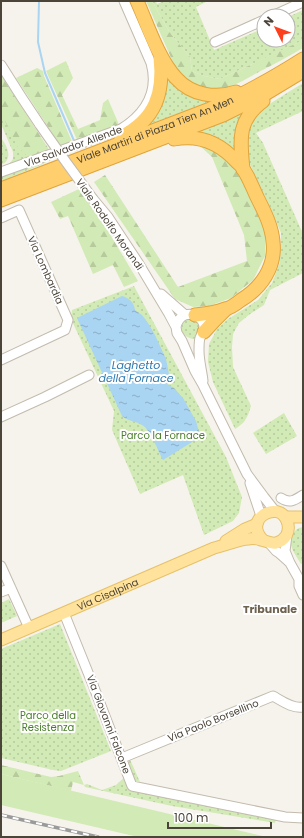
<svg xmlns="http://www.w3.org/2000/svg" width="304" height="838" font-family="Poppins,sans-serif">
<style>
.grass{fill:url(#grass-dots)}
.forest{fill:url(#forest-firs)}
.pitch{fill:#d2eab5}
.water{fill:url(#water-ripples)}
.lines{fill:none;stroke-linecap:round;stroke-linejoin:round}
.stream{stroke:#a9d4f2;stroke-width:2}
.minor-casing{stroke:#c2bbae;stroke-width:11}
.major-casing{stroke:#e6c16a;stroke-width:13}
.highway-casing{stroke:#e0a43c;stroke-width:15}
.minor{stroke:#fff;stroke-width:9}
.major{stroke:#ffe39c;stroke-width:11}
.highway{stroke:#ffcf6e;stroke-width:13}
.rail-casing{stroke:#9a9a9a;stroke-width:3.5}
.rail{stroke:#fff;stroke-width:2;stroke-dasharray:6;stroke-linecap:butt}
.minor-bridge-casing{stroke:#c2bbae;stroke-width:11;stroke-linecap:butt}
.minor-bridge{stroke:#fff;stroke-width:9}
.labels{text-anchor:middle;stroke-width:4;stroke-linejoin:round;paint-order:stroke}
.street-label{font-size:10px;fill:#4b4439;stroke:#fff}
.park-label{font-size:10px;fill:#4a7f2a;stroke:#fff}
.water-label{font-size:11px;font-style:italic;fill:#2e7ab2;stroke:#fff}
.neighbourhood-label{font-size:11px;font-weight:bold;fill:#6e6250;stroke:#fff}
</style>
<defs>
<pattern id="grass-dots" width="8" height="8" patternUnits="userSpaceOnUse"><rect width="8" height="8" fill="#d2eab5"/><path d="M2 2h.1M6 6h.1" fill="none" stroke="#b6ca9c" stroke-width="1.8" stroke-linecap="round"/></pattern>
<pattern id="forest-firs" width="22" height="20" patternUnits="userSpaceOnUse"><rect width="22" height="20" fill="#d2eab5"/><path d="M5 1l3.5 6h-7zM16 11l3.5 6h-7z" fill="#b6ca9c"/></pattern>
<pattern id="water-ripples" width="26" height="14" patternUnits="userSpaceOnUse"><rect width="26" height="14" fill="#a9d4f2"/><path d="M2 4q2-2 4 0t4 0M15 11q2-2 4 0t4 0" fill="none" stroke="#8caec5"/></pattern>
</defs>
<rect width="100%" height="100%" fill="#f6f3ec"/>
<path class="grass" d="M152,1H156L157,4L164,1H208L196,7L214,50L264,28V40H288V17L303,10V42H299L293,45L220,79L204,76L192,71L190,57L170,33Z
M168,78L208,102L150,124L166,79Z
M303,83V111L256,133L263,143L303,234V273L270,290L264,305L250,314L239,323L233,334L232,347L233,367L251,406L248,415L244,422L238,427L235,429L213,382L208,362L209,344L217,329L228,319L258,300L272,283L280,262L281,233L271,209L249,162L246,145L248,128L263,108Z
M244,112L238,155L200,135L199,132L201,130Z
M1,113L29,158L7,167L13,159V152L1,124Z
M1,138C7,145 14,160 1,165Z
M53,156L54,158L43,164L1,181V175Z
M134,286L226,457L242,497L239,513L233,521L204,535L183,475L140,494L112,430L114,411L71,319L72,310Z
M190,318L196,321L200,327L197,337L193,339C183,337 179,330 183,321Z
M284,413L297,436L266,454L253,433Z
M303,527V563L301,564C296,555 286,544 293,534C296,529 298,528 303,527Z
M9,599L17,616L1,623V603Z
M60,624L111,751L61,771L53,770L1,758V649Z
M118,749L128,755L140,782L132,784L277,815L275,823L172,806L85,787L84,785L87,784L102,790L116,785L128,774Z"/>
<path class="forest" d="M146,1H152L170,33L190,57L192,71L204,76L220,79L299,42H303V48C288,57 272,65 257,73C248,78 238,84 229,87C209,93 189,84 176,69Z
M66,61L73,78L62,95L78,129L100,120L103,103L108,99L120,127L78,142L46,71Z
M37,68L43,71L44,76L73,144L62,148L16,78Z
M1,75L50,151L29,158L17,146L1,113Z
M207,143L236,167L265,231V256L253,280L231,298L209,306L193,307L175,299L94,182L105,175L178,287L247,261L244,235L212,157L201,147Z
M79,189L105,226L138,281L124,287L113,265L93,274L68,216L60,219L51,202Z
M1,765L51,777L59,776L78,771L84,785L73,782L71,791L1,774Z"/>
<path class="pitch" d="M1,774L267,837H138L1,805Z"/>
<path class="water" d="M122,296C129,298 134,302 135,310L142,315L148,323L155,335L166,359L170,379L167,384L174,388L183,398L196,421L199,432L197,439L163,460C158,451 151,430 142,425C135,421 128,421 122,416L77,318Z"/>
<g class="lines">
<path class="stream" d="M39,1L38,42L45,73L75,143"/>
<defs>
<path id="minor" d="M272,16L303,2
M215,42L264,20
M1,65L22,98L40,125
M1,172L121,129C145,114 159,92 151,63L124,1
M93,199L108,217L139,264L169,314L176,327L177,333L182,341L195,371L203,385L247,474L264,497L275,511
M1,218L19,210L68,320L65,330L1,360
M161,294L185,315
M176,327C177,322 180,317 185,315C189,314 194,314 198,317C207,323 204,330 200,338C199,341 199,347 199,351C199,361 202,371 203,381
M1,417L45,397L89,375
M250,483L261,516
M281,498C290,504 295,500 303,495
M287,535L285,551L290,563L299,579V586L303,595
M269,543L276,551L279,553L289,562
M1,566L29,628
M1,592L11,588
M64,613L93,685L132,786L285,817L303,818
M122,758L273,696C282,701 293,709 303,707"/>
<g id="major">
<path d="M285,517H303"/>
<path d="M226,541L245,529L257,524"/>
<path id="s1" d="M1,640L214,548C223,546 240,539 249,539C253,538 258,539 261,540C267,541 270,544 276,543C280,542 284,539 286,536C289,531 289,526 287,521C279,499 242,519 263,540"/>
</g>
<g id="highway">
<path d="M137,1C147,24 159,60 176,78C191,95 216,99 236,92"/>
<path d="M121,137C156,119 164,93 160,57"/>
<path d="M174,139C200,134 220,143 237,162C239,164 242,166 243,169C249,177 253,189 258,199C265,213 272,227 273,242C276,267 261,288 241,300C236,304 231,308 225,309C215,313 205,314 195,315"/>
<path d="M243,169C240,140 237,120 263,101"/>
<path id="s2" d="M1,189L210,109C243,95 273,78 303,59"/>
<path d="M1,200L223,115L265,94L303,71"/>
<path d="M204,332L214,321L225,310"/>
</g>
</defs>
<use href="#minor" class="minor-casing"/>
<use href="#major" class="major-casing"/>
<use href="#highway" class="highway-casing"/>
<use href="#minor" class="minor"/>
<use href="#major" class="major"/>
<use href="#highway" class="highway"/>
<defs>
<path id="rail" d="M1,815L98,837"/>
</defs>
<use href="#rail" class="rail-casing"/>
<use href="#rail" class="rail"/>
<defs>
<path id="minor-bridge" d="M40,125L66,162L93,199"/>
</defs>
<use href="#minor-bridge" class="minor-bridge-casing"/>
<use href="#minor-bridge" class="minor-bridge"/>
</g>
<g class="labels">
<g class="street-label">
<text dy="4" stroke="none"><textPath href="#s2" startOffset="165">Viale Martiri di Piazza Tien An Men</textPath></text>
<text transform="translate(73 146) rotate(-20)" y="4">Via Salvador Allende</text>
<text transform="translate(110 224) rotate(55)" y="4">Viale Rodolfo Morandi</text>
<text transform="translate(46 270) rotate(66)" y="4">Via Lombardia</text>
<text dy="4" stroke="none"><textPath href="#s1" startOffset="116">Via Cisalpina</textPath></text>
<text transform="translate(213 720) rotate(-22)" y="4">Via Paolo Borsellino</text>
<text transform="translate(109 724) rotate(69)" y="4">Via Giovanni Falcone</text>
</g>
<g class="park-label">
<text x="163" y="439">Parco la Fornace</text>
<text x="48" y="719">Parco della<tspan x="48" dy="12">Resistenza</tspan></text>
</g>
<g class="water-label">
<text x="136" y="369">Laghetto<tspan x="136" dy="13">della Fornace</tspan></text>
</g>
<g class="neighbourhood-label">
<text x="270" y="613">Tribunale</text>
</g>
</g>
<rect width="304" height="838" fill="none" stroke="#4b4439" stroke-width="4"/>
<g transform="translate(276 28) rotate(312)"><circle r="19" fill="#ffffff" stroke="#b7b4b0"/>
<path d="M0-3L7 15L0 10L-7 15Z" fill="#fc3f1d"/>
<text y="-6" font-size="11" font-weight="bold" text-anchor="middle" fill="#4b4439">N</text>
</g>
<path d="M168 822v6h103v-6" fill="none" stroke="#4b4439" stroke-width="2"/>
<text x="174" y="822" font-size="12" fill="#4b4439" stroke="#ffffff" stroke-width="3" paint-order="stroke">100 m</text>
</svg>
